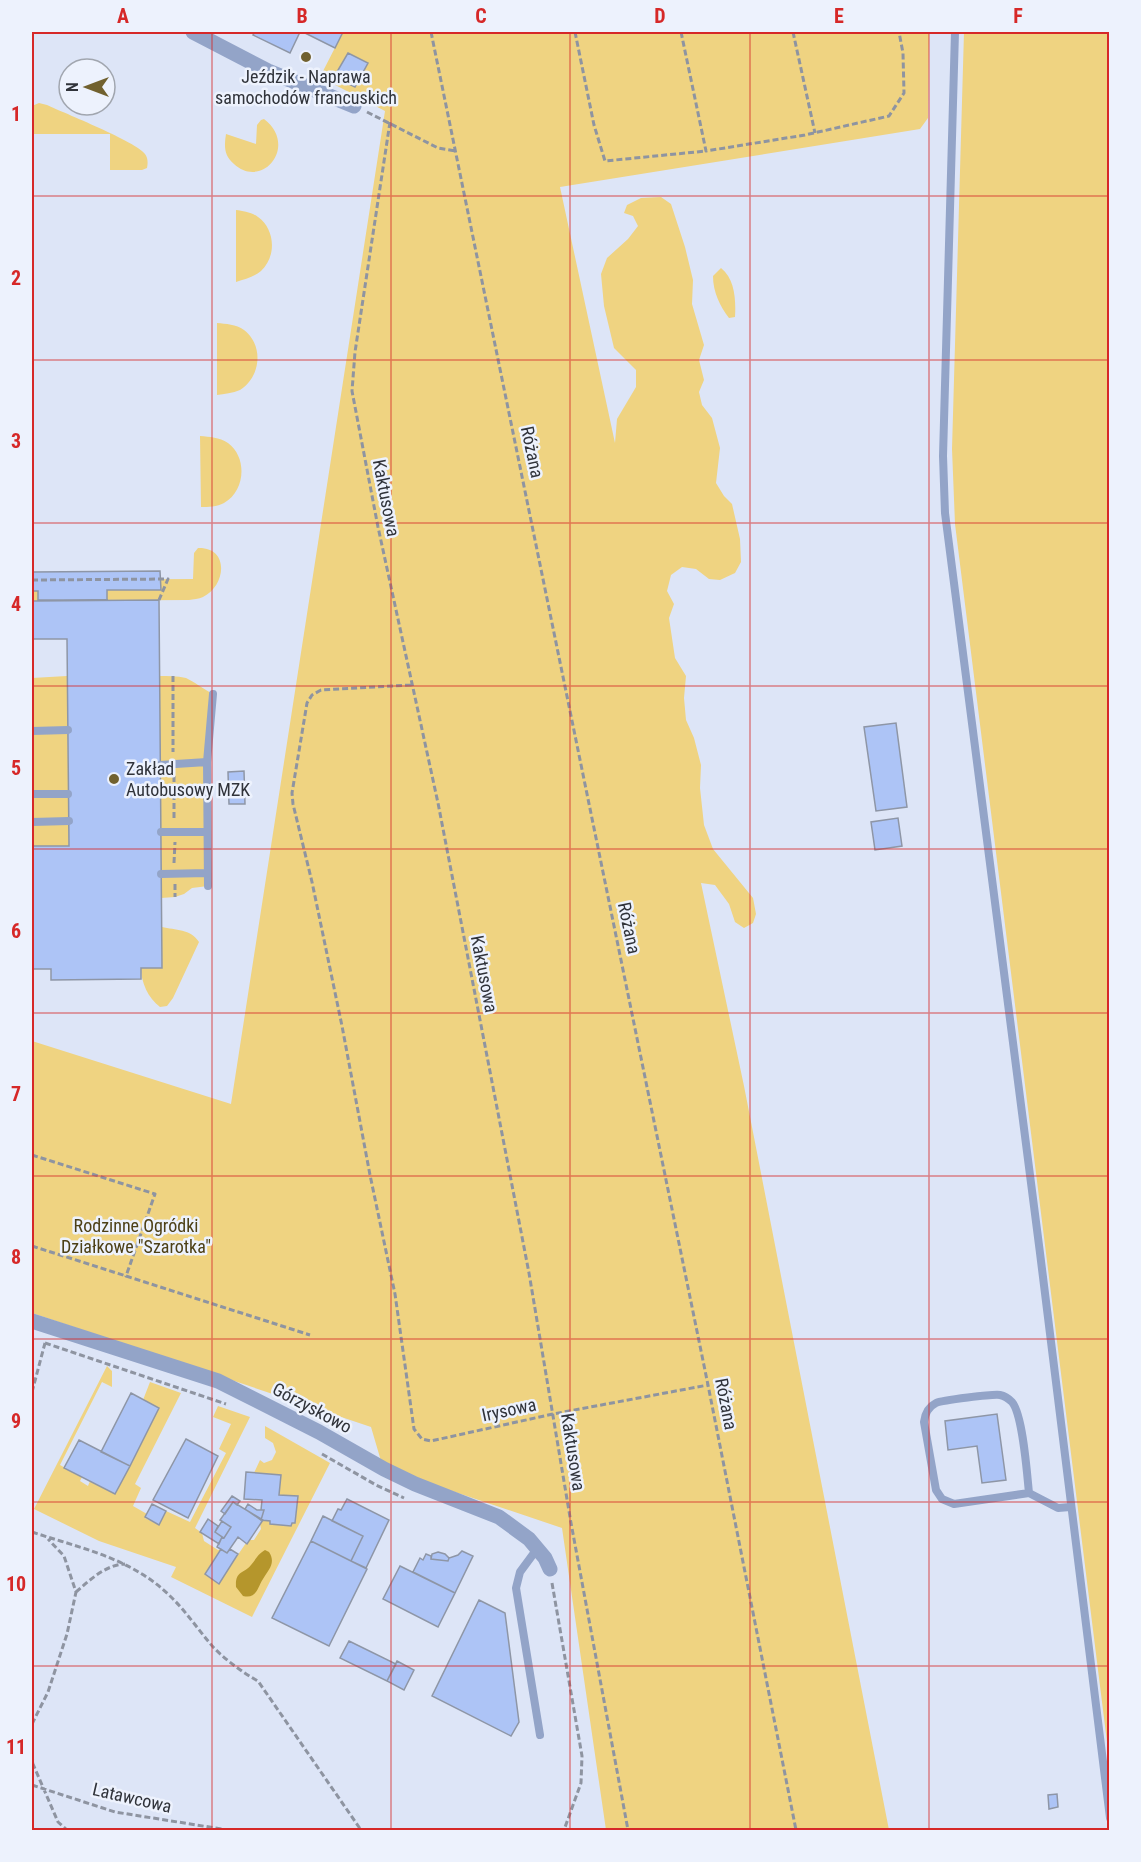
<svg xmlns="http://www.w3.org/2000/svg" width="1141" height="1862" font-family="'Roboto Condensed',sans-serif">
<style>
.green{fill:#efd381}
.water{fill:#b5962c}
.building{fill:#adc4f6;stroke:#8e96a6;stroke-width:1.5}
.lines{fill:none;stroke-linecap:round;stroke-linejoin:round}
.path{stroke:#8e94a1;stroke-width:3;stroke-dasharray:6 3;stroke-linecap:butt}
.lane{stroke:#93a4c8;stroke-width:8}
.street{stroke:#93a4c8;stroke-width:15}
.grid{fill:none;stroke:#d62828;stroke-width:1.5;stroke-opacity:0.55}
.poi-dot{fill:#71612f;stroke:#edf2fd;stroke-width:2}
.labels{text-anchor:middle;stroke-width:5;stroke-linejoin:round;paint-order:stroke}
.poi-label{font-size:18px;fill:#30333a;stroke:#edf2fd}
.street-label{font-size:18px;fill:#30333a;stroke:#edf2fd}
.park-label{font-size:18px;fill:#4d4016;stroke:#edf2fd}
.neatline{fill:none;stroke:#d62828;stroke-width:2}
.grid-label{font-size:20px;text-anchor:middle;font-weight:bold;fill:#d62828}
</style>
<rect width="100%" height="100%" fill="#dde5f7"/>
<path class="green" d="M343,32H929L928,118L920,129L560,187L615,443L617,419L636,387V370L614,348L604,306L601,274L607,258L628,239L638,226L633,216L624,213L627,205L641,198L661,197L671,204L685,247L693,280L692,304L704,345L699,360L704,380L699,392L702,405L712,418L720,448L716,483L724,496L732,504L740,539L741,562L735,573L720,580L709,579L696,569L682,567L671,575L667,591L674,604L669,618L675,658L686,676L684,698L686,720L694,738L701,765L700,788L704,825L713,849L753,898L756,914L753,923L744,928L735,922L729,904L715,885L701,883L744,1086L889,1830H606L562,1528L428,1483L381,1461L371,1427L32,1313V1041L231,1104L385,111L320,77Z
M964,32H1109V1758L955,524L952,449Z
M39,103L47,105C64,113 137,142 145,154C148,158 148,163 147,168L142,170H110V134H32V106Z
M264,119C299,146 262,190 234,164C224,156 224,146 226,134L256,144L257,125L261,120Z
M236,210C243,211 251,212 258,217C275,229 277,256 261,271C254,277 245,279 236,282Z
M721,268C735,279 736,300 735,317L729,318C720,306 713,292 713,276Z
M217,323C226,324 236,324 244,330C264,345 261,377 240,390C233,393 224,394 217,395Z
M200,436C210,437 219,437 228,443C248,458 245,491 224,503C217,507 208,507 201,507Z
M198,548C230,547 226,586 203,597C199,599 193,599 189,600L32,601V580L193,579L194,553Z
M67,676L69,846H32V678Z
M159,676C168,676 177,676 186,678C193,681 205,690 213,694L207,762L208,886L192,888L184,894L175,897L161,898Z
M162,927C175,930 191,929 199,942L173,998L167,1006L160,1007C148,998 141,982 141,968H162Z
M107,1366L112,1371V1387L102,1382L60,1465L82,1477L80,1481L88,1486L90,1481L115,1494L159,1408L143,1400L150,1382L181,1393L135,1484L141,1488L133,1506L147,1514L145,1518L159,1525L166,1511L190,1522L226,1453L219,1449L231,1424L213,1417L218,1406L250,1417L195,1528L202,1533L204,1541L218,1550L221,1549L205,1574L218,1584L246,1543L250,1540H254L261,1529L260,1524L263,1520L291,1526L292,1523H295L298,1496L279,1495L281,1475L254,1473L260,1460L264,1463L272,1460L276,1452L273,1443L265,1438V1426L330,1463L252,1617L171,1577L176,1567L99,1541L34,1509Z"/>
<path class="water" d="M265,1550L269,1552C276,1563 269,1569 263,1579C257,1588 257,1599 243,1596L236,1587C235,1570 244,1574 251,1565C256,1559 258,1554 265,1550Z"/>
<path class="building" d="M255,32H300L290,53L253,35Z
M303,32H343L335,48Z
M348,53L368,63L355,87L334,77Z
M160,571L161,590H107V600H38V591H32V572Z
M159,600L162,968H141V979L51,980V969H32V846H69L67,639H32V601Z
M896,723L907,807L876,811L864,727Z
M244,771L245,804H229L228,772Z
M898,818L902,846L875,850L871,822Z
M131,1393L159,1408L130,1466L101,1452Z
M997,1414L1006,1480L982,1483L977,1446L948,1450L945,1421Z
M186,1439L218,1456L188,1518L153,1500Z
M79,1440L130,1466L115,1494L64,1468Z
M246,1472L281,1475L279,1495L298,1496L295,1523H292L291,1526L270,1524V1521L261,1520L264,1510H261L262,1500L244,1499Z
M232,1496L240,1501L237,1505L233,1502L225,1514L221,1511Z
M347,1499L389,1520L366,1568L351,1561L363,1536L332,1521L338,1509L341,1510Z
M233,1502L263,1520L247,1544L238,1537L227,1553L217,1547L222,1537L224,1538L231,1527L220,1520Z
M152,1504L166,1511L159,1525L145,1517Z
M248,1504L257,1510H264L261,1520L245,1509Z
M323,1516L363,1536L351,1561L311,1541Z
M208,1519L218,1526L215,1532L222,1537L219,1544L200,1532Z
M222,1521L231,1527L224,1538L215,1532Z
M311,1541L367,1569L329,1646L272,1618Z
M221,1549L227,1553L230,1549L238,1554L219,1584L205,1574Z
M462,1551L473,1556L455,1593L413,1572L420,1558L423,1560L426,1554L431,1556V1559L448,1561L449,1558L458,1555Z
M438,1552L445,1554L449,1558L448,1561L431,1559L432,1554Z
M400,1566L455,1593L438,1627L383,1599Z
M479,1600L505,1613L519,1722L511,1736L432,1696Z
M349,1641L396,1664L387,1681L340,1658Z
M397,1661L414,1670L404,1690L387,1681Z
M1057,1794L1058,1807L1049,1809L1048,1795Z"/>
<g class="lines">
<path class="path" d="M431,32L708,1385L796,1830
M575,32L594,125L605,161L706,151
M681,32L706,151L805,135L889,116L904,93L903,53L899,32
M793,32L815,133
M367,112L438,148L456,151
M390,122L355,352L352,391L378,527L438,803L529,1273L571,1523L628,1830
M32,580L168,579L159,600
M173,676V752
M411,685L321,690L312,695L307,703L292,793L293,804L312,882L342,1026L370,1175L395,1294L414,1429L422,1439L431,1441L553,1414L708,1385
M174,776V821
M174,863L175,842
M175,884V897
M32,1155L155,1194L126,1276L310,1335
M32,1246L126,1276
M45,1343L226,1404
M32,1392L45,1343
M322,1454L376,1485L404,1498
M32,1532C80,1548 131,1558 169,1595C186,1611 199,1631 214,1648C227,1661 242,1672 258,1681L361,1830
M552,1583L582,1756L581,1783L564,1830
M76,1592C90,1580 105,1565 125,1564
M32,1724L48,1692L67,1634L76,1592L64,1556L48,1539
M32,1754L33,1764L58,1822L67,1830
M32,1785L115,1812L228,1830"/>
<path class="lane" d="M955,32L943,456L945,513L1040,1253L1110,1818
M32,731L68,730
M160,765L207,762
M32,794H68
M32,822L69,821
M161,832H207
M161,874L207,873
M208,886L207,762L213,694
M1029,1493C1027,1474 1023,1415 1012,1402C1009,1399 1005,1396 1000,1395C993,1394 942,1400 936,1403C928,1407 925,1413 924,1422L936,1490L942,1499L954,1504L1029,1493L1058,1508L1070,1507
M537,1549L520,1572L516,1588L540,1735"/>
<path class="street" d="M193,32L268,71L354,106
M32,1321L218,1381L319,1432L384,1469L415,1484L499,1517L529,1539L545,1558L550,1569"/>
</g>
<path class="grid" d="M212,32V1830M391,32V1830M570,32V1830M750,32V1830M929,32V1830M32,196H1110M32,360H1110M32,523H1110M32,686H1110M32,849H1110M32,1013H1110M32,1176H1110M32,1339H1110M32,1502H1110M32,1666H1110"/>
<g class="poi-dot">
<circle cx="306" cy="57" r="6"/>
<circle cx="114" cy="779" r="6"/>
</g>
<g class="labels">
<g class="poi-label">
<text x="306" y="83">Jeździk - Naprawa<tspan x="306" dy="21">samochodów francuskich</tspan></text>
<text x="126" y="775" text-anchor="start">Zakład<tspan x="126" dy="21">Autobusowy MZK</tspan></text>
</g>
<g class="street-label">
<text transform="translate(532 452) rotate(78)" y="6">Różana</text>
<text transform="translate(386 498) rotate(79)" y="6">Kaktusowa</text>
<text transform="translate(629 928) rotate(78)" y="6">Różana</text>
<text transform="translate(484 974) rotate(79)" y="6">Kaktusowa</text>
<text transform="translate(726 1404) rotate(79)" y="6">Różana</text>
<text transform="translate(312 1408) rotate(28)" y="6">Górzyskowo</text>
<text transform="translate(509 1410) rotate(-12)" y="6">Irysowa</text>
<text transform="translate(573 1452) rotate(81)" y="6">Kaktusowa</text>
<text transform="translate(132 1798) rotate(13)" y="6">Latawcowa</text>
</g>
<g class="park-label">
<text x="136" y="1232">Rodzinne Ogródki<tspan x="136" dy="21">Działkowe "Szarotka"</tspan></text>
</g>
</g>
<rect width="1141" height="1862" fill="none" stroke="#edf2fd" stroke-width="66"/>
<g transform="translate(87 87) rotate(270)"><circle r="28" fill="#edf2fd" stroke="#a1a6af" stroke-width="1.5"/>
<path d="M0-4.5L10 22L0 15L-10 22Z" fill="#71612f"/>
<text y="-9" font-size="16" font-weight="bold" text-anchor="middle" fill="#30333a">N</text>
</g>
<rect x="33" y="33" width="1075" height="1796" class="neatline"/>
<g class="grid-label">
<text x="123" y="23">A</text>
<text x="302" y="23">B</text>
<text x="481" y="23">C</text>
<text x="660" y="23">D</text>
<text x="839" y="23">E</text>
<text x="1018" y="23">F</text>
<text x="16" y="121">1</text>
<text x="16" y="285">2</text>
<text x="16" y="448">3</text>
<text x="16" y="611">4</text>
<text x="16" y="775">5</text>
<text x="16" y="938">6</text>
<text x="16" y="1101">7</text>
<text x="16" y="1264">8</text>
<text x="16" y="1428">9</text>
<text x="16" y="1591">10</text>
<text x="16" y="1754">11</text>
</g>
</svg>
